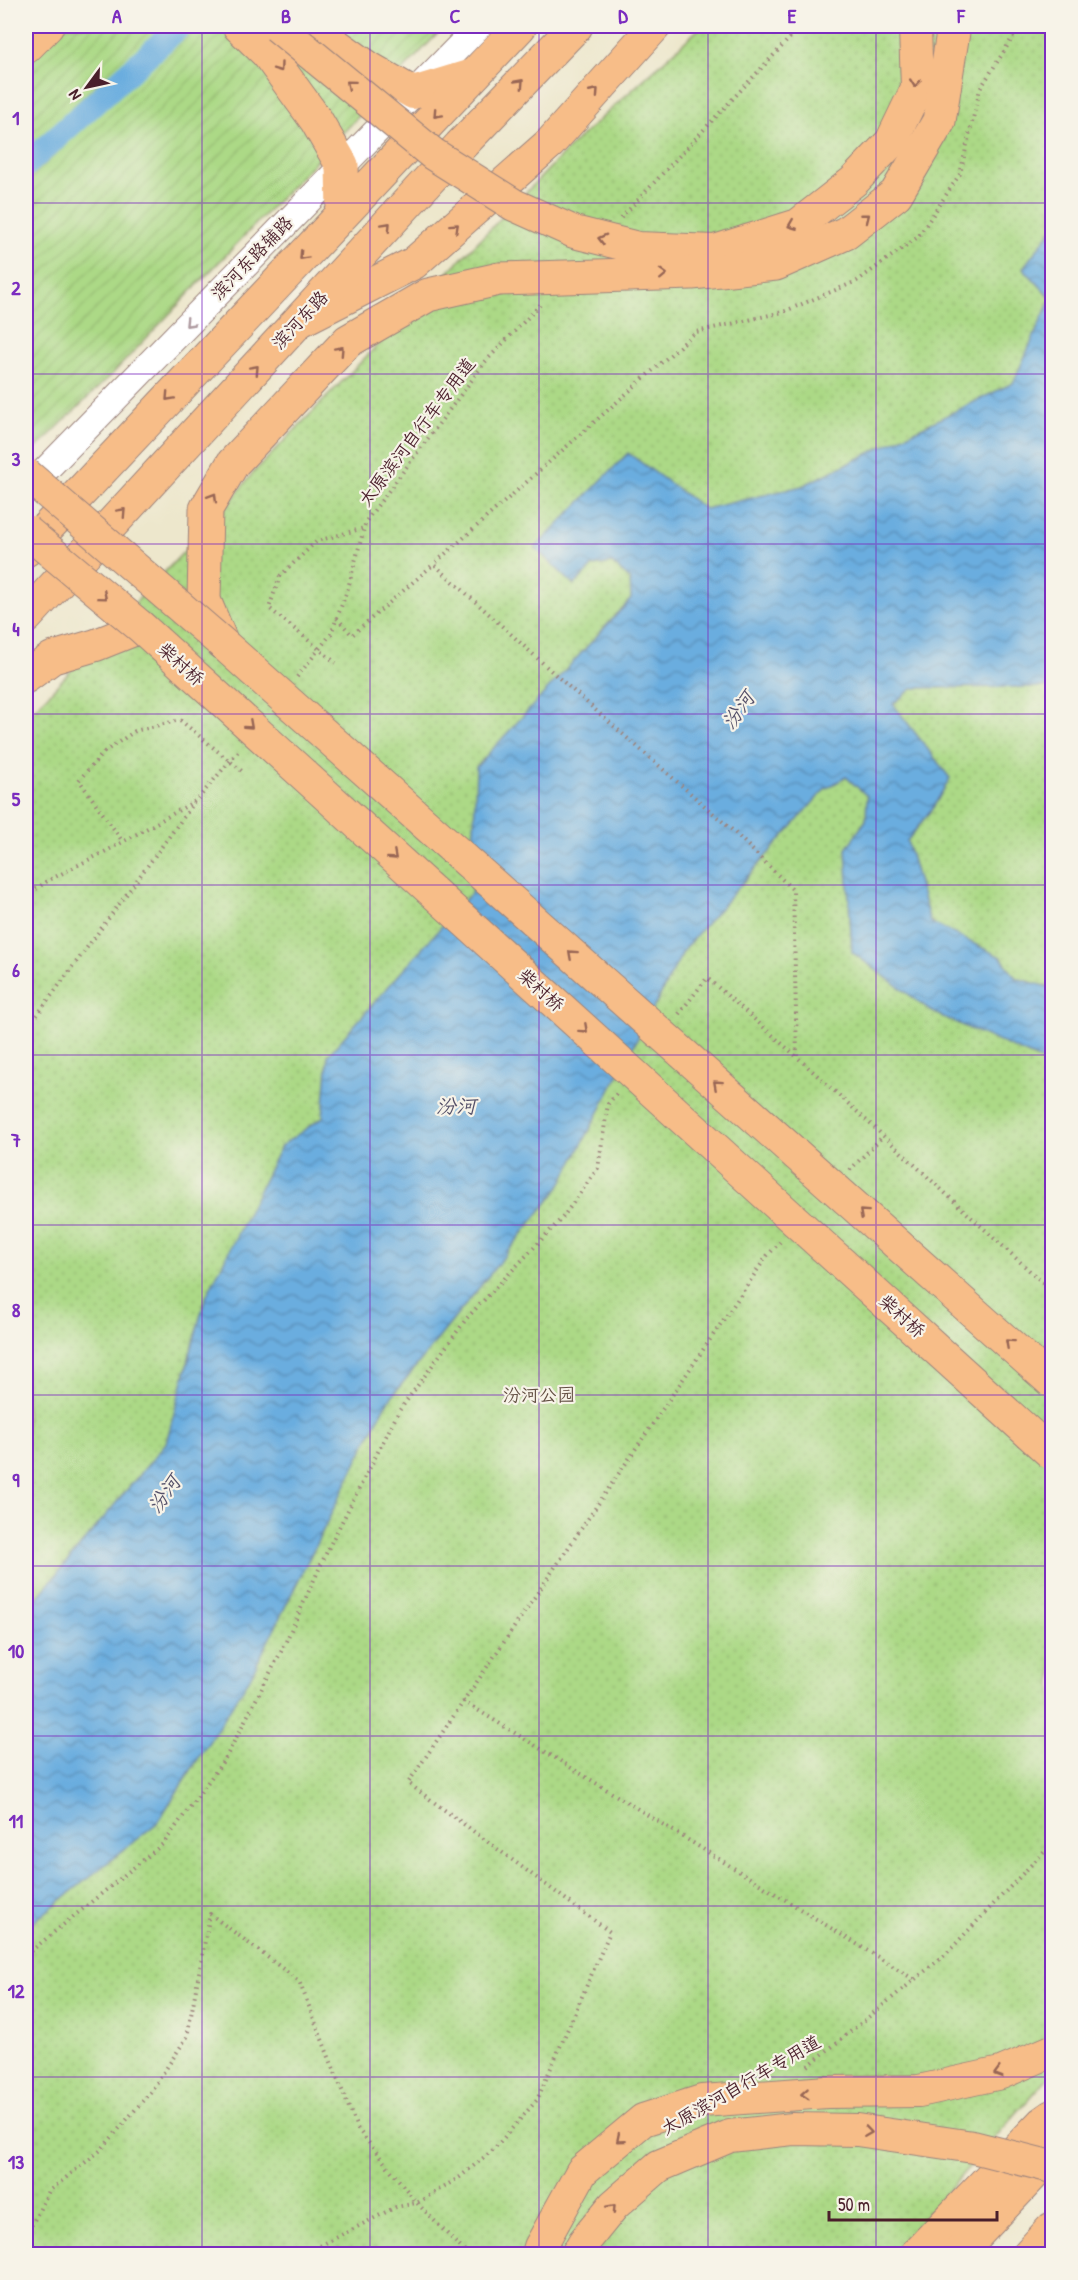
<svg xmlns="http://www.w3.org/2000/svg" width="1078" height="2280" font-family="'Patrick Hand','LXGW WenKai TC',sans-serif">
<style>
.grass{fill:url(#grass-dots);stroke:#7b7c58;stroke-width:1.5}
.garden{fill:url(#garden-furrows);stroke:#7b7c58;stroke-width:1.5}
.water{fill:url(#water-waves);stroke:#5a6685;stroke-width:1.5}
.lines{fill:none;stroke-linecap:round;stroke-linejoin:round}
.canal{stroke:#6aaddf;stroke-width:24}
.minor-casing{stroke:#9c837c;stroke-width:28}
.major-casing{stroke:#9c837c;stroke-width:34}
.highway-casing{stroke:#9c837c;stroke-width:35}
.path{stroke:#9c837c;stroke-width:4;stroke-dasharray:1.5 4.5;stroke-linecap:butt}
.minor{stroke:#fff;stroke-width:26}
.major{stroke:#f7bd88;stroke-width:32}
.highway{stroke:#f7bd88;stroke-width:33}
.major-bridge-casing{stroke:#9c837c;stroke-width:34;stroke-linecap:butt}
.highway-bridge-casing{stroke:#9c837c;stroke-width:35;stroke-linecap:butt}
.path-bridge{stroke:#9c837c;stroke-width:4;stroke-dasharray:1.5 4.5;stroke-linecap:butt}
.major-bridge{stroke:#f7bd88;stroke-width:32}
.highway-bridge{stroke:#f7bd88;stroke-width:33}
.oneway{stroke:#986655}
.oneway2{stroke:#ae9aa0}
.grid{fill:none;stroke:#7b2cbf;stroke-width:1.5;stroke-opacity:0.55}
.labels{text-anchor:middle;stroke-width:4.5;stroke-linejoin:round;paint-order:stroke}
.street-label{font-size:18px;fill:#4a1f2b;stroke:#f7f3e8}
.park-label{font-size:18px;fill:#624e42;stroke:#f7f3e8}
.water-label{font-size:20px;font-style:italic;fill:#55516a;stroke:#f7f3e8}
.neatline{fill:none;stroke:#7b2cbf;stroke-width:2}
.grid-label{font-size:20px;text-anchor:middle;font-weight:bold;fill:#7b2cbf}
</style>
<defs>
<pattern id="grass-dots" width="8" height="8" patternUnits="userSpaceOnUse" patternTransform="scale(1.5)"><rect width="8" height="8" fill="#acd986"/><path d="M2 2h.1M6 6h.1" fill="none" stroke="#96ba74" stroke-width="1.8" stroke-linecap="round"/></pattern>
<pattern id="garden-furrows" width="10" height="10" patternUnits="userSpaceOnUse" patternTransform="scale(1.5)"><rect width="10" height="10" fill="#acd986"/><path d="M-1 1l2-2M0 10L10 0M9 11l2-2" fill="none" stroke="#96ba74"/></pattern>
<pattern id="water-waves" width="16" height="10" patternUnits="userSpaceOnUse" patternTransform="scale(1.5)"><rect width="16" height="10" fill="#6aaddf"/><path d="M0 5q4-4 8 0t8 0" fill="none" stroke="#598cb5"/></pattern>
</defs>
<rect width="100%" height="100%" fill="#f7f3e8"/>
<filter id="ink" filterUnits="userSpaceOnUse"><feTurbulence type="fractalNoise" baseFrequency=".0167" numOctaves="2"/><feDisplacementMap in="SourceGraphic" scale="12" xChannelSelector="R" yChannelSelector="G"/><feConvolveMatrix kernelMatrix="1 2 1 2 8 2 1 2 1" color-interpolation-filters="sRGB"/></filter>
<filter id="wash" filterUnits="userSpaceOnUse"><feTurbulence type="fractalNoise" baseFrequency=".008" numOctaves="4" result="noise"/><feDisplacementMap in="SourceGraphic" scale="24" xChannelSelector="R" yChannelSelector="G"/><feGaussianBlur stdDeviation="1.35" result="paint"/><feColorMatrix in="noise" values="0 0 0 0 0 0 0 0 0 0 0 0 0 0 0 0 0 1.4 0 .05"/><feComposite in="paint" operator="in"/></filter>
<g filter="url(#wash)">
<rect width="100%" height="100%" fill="#ede7cc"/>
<path class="grass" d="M702,26H1052V2073L892,2254H26V718L229,504L251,475L574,143Z"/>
<path class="garden" d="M26,26H445L115,371L26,458Z"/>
<path class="water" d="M1052,229V687L913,688L893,704L950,778L934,806L907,841L930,922L1001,957L1016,978L1052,988V1065L934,1013L852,952L846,849L866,820L867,796L846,777L825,789L685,948L559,1188L385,1405L250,1678L157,1823L26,1928V1611L166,1443L205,1299L281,1146L323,1117L328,1055L472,892L476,767L631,599L630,579L612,563L593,566L574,585L535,548L628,453L705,509L802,486L1013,383L1051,298L1023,268Z"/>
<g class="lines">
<path class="canal" d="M26,165L180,26"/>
</g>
</g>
<g filter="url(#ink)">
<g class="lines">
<defs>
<path id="minor" d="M26,490L479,26"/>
<path id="major" d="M310,26L368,67L413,93L475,74
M302,320L414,263L550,143L655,26
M26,677L52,658L96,645L141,627
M916,2254L1042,2123L1052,2116"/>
<path id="highway" d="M239,26L268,54L316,120L342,165L343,213
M26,47L47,26
M26,550L520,26
M26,617L460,146L576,26
M222,643L204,600L206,509L233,463L348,341L428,295L499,279
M958,2254L1052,2154
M1029,2254L1052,2229"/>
</defs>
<use href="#minor" class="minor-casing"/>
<use href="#major" class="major-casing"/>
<use href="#highway" class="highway-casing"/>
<path class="path" d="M621,218L801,26
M280,576L317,541L364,528
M337,618L352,635L434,564
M297,677L331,634L348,588L366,521L486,361L540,305
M104,752L79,780L123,842
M26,896L49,880L112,848L197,800L240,749
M679,1014L707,978C825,1079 937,1187 1052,1291
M26,1030L194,803
M797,1056L793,890L731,829L559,678L434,564L696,332L783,312L857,281L918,237L960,174L980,89L1020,26
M850,1170L882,1137
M463,1701L915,1980
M26,1955L164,1843L226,1757L282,1650L330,1545L399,1411L467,1318L563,1217L598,1168L608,1104L617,1093
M808,2066L945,1955L1052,1843
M26,2236L49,2191L101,2150L152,2090L187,2037L210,1914L299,1981L357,2128L417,2203L467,2254
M304,2254L396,2207L417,2203L460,2177L493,2150L537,2100L610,1932L408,1783L767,1256L780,1242"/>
<use href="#minor" class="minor"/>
<use href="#major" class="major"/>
<use href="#highway" class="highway"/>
<defs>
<path id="major-bridge" d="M277,26L433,154L514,205L574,232L638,248L715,251L798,225L854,181L891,142L917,88L915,28L913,26
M26,474L222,643L1052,1382
M26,531L141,627L1052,1454
M538,2254L540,2247L582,2171L643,2120L702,2101L827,2092L919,2091L1001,2073L1052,2051
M577,2254L584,2242L614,2205L659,2166L730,2136L793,2129L857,2130L973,2147L1052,2167"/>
<path id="highway-bridge" d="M499,279L692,273L776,264L846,233L896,194L939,121L954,26"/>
</defs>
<use href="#major-bridge" class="major-bridge-casing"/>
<use href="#highway-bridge" class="highway-bridge-casing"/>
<path class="path-bridge" d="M280,576L269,608L336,663
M104,752L135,731L180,720L243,772"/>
<use href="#major-bridge" class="major-bridge"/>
<use href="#highway-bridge" class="highway-bridge"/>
</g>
<defs><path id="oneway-chevron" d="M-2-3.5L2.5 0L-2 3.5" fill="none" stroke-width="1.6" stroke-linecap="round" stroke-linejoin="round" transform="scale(1.5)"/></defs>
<g class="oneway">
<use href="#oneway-chevron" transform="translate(279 68) rotate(54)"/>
<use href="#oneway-chevron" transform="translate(520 83) rotate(-47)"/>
<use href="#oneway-chevron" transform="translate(915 83) rotate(96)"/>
<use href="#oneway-chevron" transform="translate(350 84) rotate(-140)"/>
<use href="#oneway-chevron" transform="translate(595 92) rotate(-48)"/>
<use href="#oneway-chevron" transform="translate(437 114) rotate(133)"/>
<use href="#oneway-chevron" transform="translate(866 217) rotate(-38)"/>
<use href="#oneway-chevron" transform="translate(792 225) rotate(158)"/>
<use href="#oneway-chevron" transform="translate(387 226) rotate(-47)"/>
<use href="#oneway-chevron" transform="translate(455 227) rotate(-42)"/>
<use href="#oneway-chevron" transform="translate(602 239) rotate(-166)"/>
<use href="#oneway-chevron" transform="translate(303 256) rotate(133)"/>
<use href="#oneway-chevron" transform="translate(663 274) rotate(-2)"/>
<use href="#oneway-chevron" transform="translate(340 350) rotate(-47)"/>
<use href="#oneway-chevron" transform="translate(255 369) rotate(-47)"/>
<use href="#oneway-chevron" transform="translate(169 397) rotate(133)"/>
<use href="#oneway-chevron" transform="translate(213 497) rotate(-59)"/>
<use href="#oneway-chevron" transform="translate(122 512) rotate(-47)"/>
<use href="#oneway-chevron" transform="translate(103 596) rotate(40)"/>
<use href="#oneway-chevron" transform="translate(249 725) rotate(42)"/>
<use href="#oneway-chevron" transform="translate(393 856) rotate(42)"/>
<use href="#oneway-chevron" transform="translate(572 954) rotate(-138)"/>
<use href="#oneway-chevron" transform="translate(584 1029) rotate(42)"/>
<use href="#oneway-chevron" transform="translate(717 1084) rotate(-138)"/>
<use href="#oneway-chevron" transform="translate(863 1213) rotate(-138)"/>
<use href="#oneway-chevron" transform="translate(1009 1343) rotate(-138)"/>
<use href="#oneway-chevron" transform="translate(998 2073) rotate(164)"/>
<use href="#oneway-chevron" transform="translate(805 2094) rotate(176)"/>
<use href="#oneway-chevron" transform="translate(868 2132) rotate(8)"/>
<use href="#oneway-chevron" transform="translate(620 2139) rotate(140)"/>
<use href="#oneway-chevron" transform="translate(612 2208) rotate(-47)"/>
</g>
<use class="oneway2" href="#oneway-chevron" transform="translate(189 323) rotate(134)"/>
</g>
<path class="grid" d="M202,26V2254M370,26V2254M539,26V2254M708,26V2254M876,26V2254M26,203H1052M26,374H1052M26,544H1052M26,714H1052M26,885H1052M26,1055H1052M26,1225H1052M26,1395H1052M26,1566H1052M26,1736H1052M26,1906H1052M26,2077H1052"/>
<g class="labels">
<g class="street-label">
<text transform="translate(252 258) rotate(-46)" y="6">滨河东路辅路</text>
<text transform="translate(300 320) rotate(-47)" y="6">滨河东路</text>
<text transform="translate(417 432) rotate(-53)" y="6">太原滨河自行车专用道</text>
<text transform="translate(181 664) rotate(42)" y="6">柴村桥</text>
<text transform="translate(541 990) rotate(42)" y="6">柴村桥</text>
<text transform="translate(902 1316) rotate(42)" y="6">柴村桥</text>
<text transform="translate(741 2085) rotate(-30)" y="6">太原滨河自行车专用道</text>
</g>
<g class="park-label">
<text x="539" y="1401">汾河公园</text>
</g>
<g class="water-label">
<text transform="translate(738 710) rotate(-54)" y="7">汾河</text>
<text x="456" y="1113">汾河</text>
<text transform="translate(164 1494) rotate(-54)" y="7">汾河</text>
</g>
</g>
<rect width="1078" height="2280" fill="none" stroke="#f7f3e8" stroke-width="66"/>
<g transform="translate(87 87) rotate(237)" stroke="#f7f3e8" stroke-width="4.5" paint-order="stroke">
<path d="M0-4.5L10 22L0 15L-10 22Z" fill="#4a1f2b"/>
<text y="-9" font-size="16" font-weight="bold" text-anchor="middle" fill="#4a1f2b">N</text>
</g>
<path d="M829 2211v9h168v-9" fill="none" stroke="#4a1f2b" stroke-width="3"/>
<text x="838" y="2211" font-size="18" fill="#4a1f2b" stroke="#f7f3e8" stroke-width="4.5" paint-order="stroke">50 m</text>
<rect x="33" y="33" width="1012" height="2214" class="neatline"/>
<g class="grid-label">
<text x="117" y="23">A</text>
<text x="286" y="23">B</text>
<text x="455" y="23">C</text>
<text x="623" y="23">D</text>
<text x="792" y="23">E</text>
<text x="961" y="23">F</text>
<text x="16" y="125">1</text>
<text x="16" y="295">2</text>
<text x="16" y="466">3</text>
<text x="16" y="636">4</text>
<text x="16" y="806">5</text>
<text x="16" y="977">6</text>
<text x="16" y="1147">7</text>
<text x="16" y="1317">8</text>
<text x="16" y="1487">9</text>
<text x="16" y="1658">10</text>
<text x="16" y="1828">11</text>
<text x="16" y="1998">12</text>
<text x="16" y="2169">13</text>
</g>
</svg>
